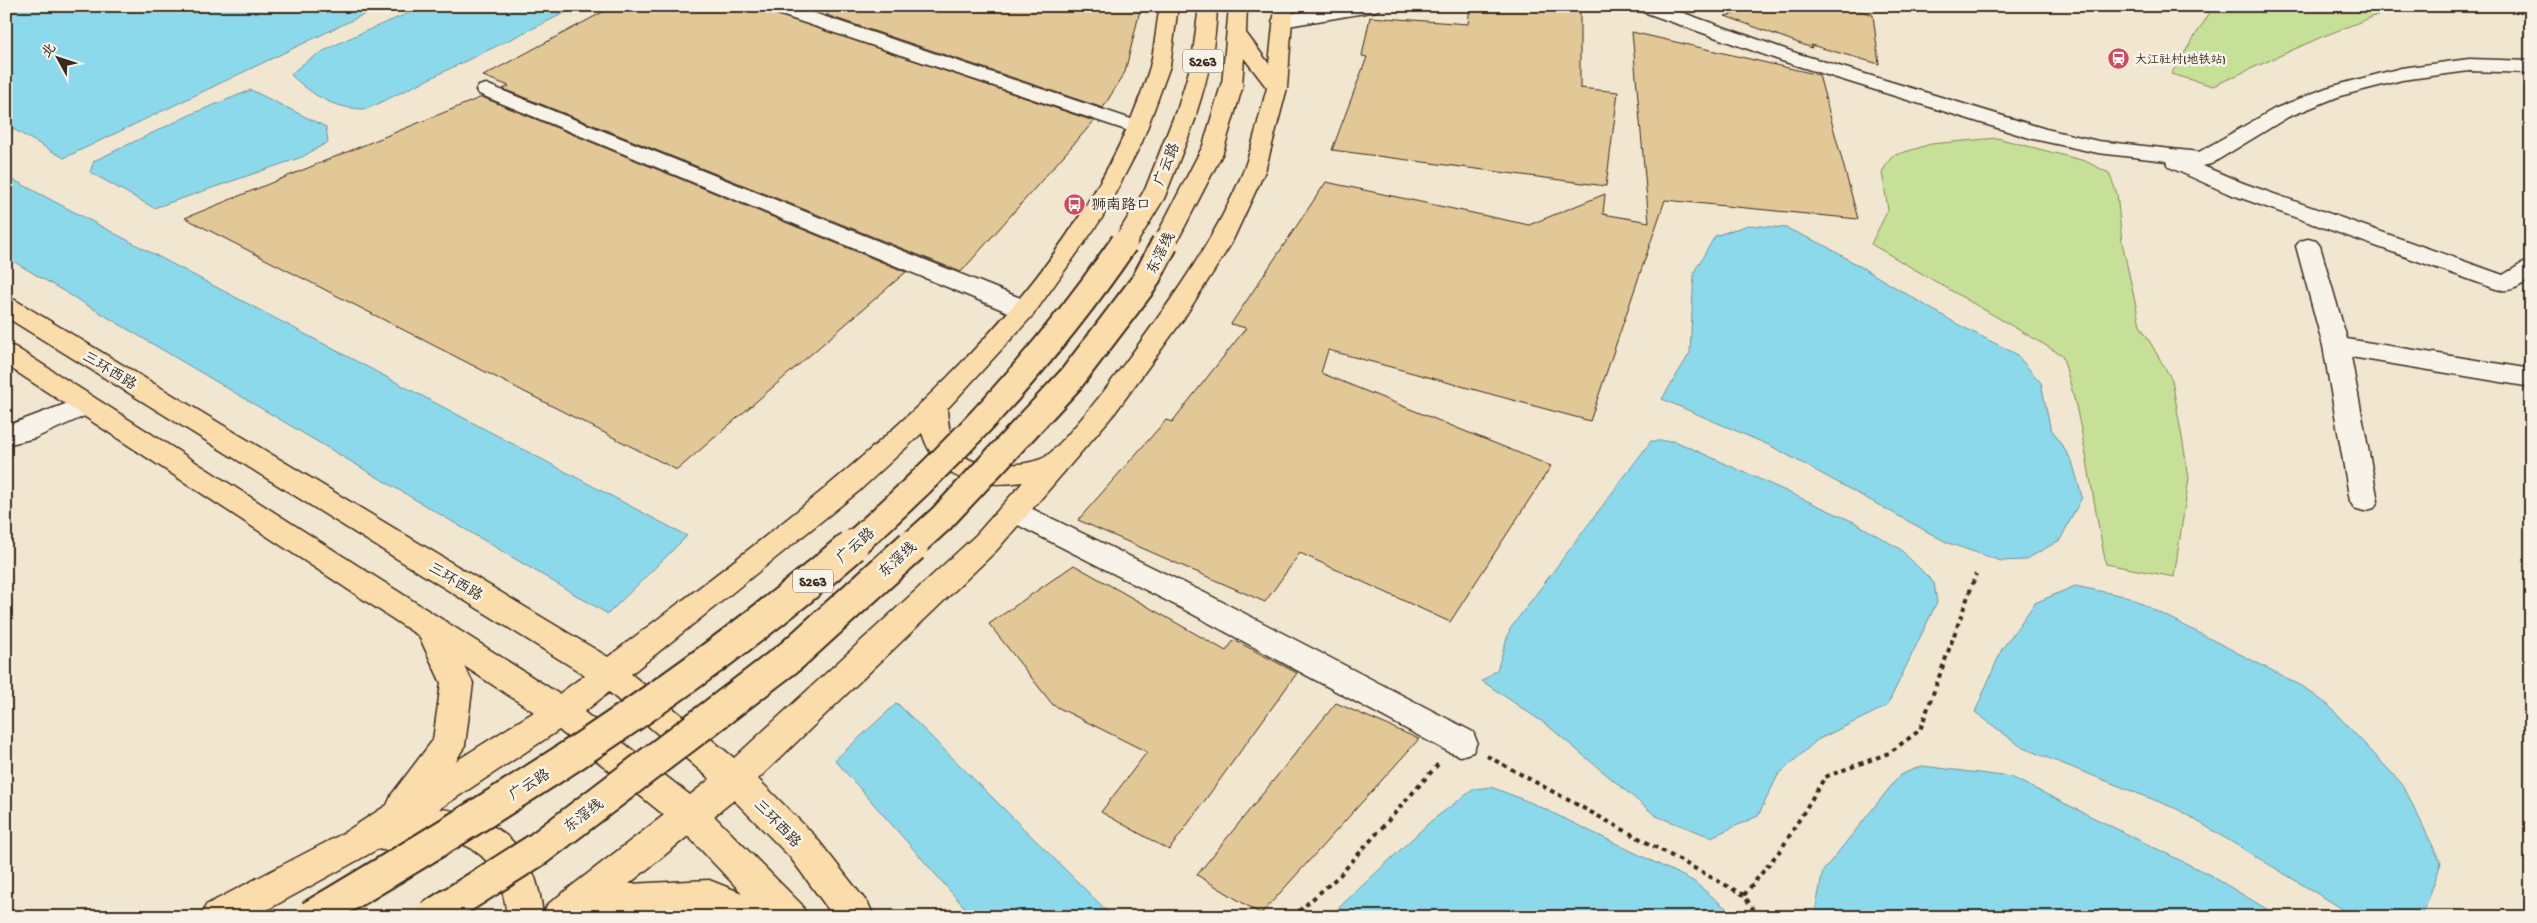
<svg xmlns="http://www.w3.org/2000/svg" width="2537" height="923" font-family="'Gochi Hand','LXGW WenKai TC',sans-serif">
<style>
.green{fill:#c7e097;stroke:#81855a}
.water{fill:#8dd9ec;stroke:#6c939a}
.building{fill:#e2c897;stroke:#3b2a1e}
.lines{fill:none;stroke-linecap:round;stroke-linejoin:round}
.minor-casing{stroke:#3b2a1e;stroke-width:3}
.major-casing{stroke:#3b2a1e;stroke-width:3}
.path{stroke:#3b2a1e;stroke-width:4;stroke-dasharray:4.5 4.5;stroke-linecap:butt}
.minor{fill:#f7f3e8;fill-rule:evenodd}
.major{fill:#fbddab;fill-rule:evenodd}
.major-bridge-far2-casing{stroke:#3b2a1e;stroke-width:24;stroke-linecap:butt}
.major-bridge-far1-casing{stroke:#3b2a1e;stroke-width:30;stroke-linecap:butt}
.major-bridge-casing{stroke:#3b2a1e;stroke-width:36;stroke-linecap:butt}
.major-bridge-far2{stroke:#fbddab;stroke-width:21}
.major-bridge-far1{stroke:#fbddab;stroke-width:26}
.major-bridge{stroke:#fbddab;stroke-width:32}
.labels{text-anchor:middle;stroke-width:5;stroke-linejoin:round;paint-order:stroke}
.far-poi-label{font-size:12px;fill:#3b2a1e;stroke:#f7f3e8;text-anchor:start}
.shield{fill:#f7f3e8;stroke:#73665b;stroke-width:1}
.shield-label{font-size:14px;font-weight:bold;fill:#3b2a1e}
.street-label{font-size:15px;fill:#3b2a1e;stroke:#f7f3e8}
.poi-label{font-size:15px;fill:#3b2a1e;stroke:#f7f3e8;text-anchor:start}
</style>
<rect width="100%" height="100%" fill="#f1e6d0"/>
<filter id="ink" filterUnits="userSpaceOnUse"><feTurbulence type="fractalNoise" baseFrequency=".02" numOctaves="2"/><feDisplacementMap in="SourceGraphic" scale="10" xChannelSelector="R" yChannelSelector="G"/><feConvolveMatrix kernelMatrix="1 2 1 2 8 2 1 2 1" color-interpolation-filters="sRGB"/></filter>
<g filter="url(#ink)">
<path class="green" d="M2214,6H2400L2319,38L2213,86L2171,74Z
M1997,138L2085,161L2109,173L2117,194L2122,242L2140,325L2172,380L2189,478L2174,577L2106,564C2091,494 2084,423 2062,355L1871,244L1888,210L1882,172L1892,156L1931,144Z"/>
<path class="water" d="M13,6H358L369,12L64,158L6,125V10Z
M426,6H579L367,109C334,109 315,97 291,75C310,50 394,20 426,6Z
M251,90L326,127L328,142L302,157L154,208L90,172L94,161L194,113Z
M6,176L687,536L608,614L6,257Z
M1748,225L1786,228L1824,245L1957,324L2016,354L2041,383L2050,427L2072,461L2082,497L2060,540L2025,560L2001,561L1948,543L1771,446L1662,399L1690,353L1694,272L1715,236Z
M1651,441H1675L1854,522L1900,549L1934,583L1937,602L1887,706L1817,740L1778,775L1758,816L1711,837L1656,816L1547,725L1482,681L1497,670L1510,629Z
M2075,586L2129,597L2302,686L2328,705L2403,785L2441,863L2422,917H2356L2177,809L2023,748L1975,712L2002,649L2035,603Z
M897,703L1113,917H973L835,760Z
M1922,766L2011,777L2210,875L2280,917H1814L1823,871L1900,775Z
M1491,787L1532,803L1693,881L1737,917H1329L1431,821L1474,789Z"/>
<path class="building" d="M614,6H752L1094,121L961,272L503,89L509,86L483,76Z
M838,6H1141L1125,72L1103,108L826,15Z
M1470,6H1580V88L1618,92L1606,186L1332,150L1367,57L1362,56L1370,17L1468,24Z
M1766,6H1846L1873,15L1879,64L1811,45L1812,48L1725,16Z
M1632,32L1819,75L1858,219L1665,200L1590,421L1328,350L1321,373L1551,466L1450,622L1300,553L1265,602L1078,520L1166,420L1172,422L1246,328L1231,324L1326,182L1529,225L1605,194L1603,214L1649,222Z
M482,97L906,272L677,470L185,218Z
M1074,565L1226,651L1234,640L1297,673L1169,850L1101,812L1147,752L1053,705L989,624Z
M1336,703L1419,739L1261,914L1197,875Z"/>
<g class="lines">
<defs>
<path id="minor" d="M764,6H793L1143,123L1147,127L1143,131L1136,133L1129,131L766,10Z
M1336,6H1380L1378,10L1371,12L1282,27L1275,25L1272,21L1275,17L1282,15Z
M1636,6H1664L1796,53L2046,129L2098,141L2199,152L2274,109L2326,88L2401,68L2469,59L2531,61V73L2469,71L2402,80L2340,96L2288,117L2211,164L2203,166L2243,183L2503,275L2523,263L2531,261V279C2519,286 2511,293 2496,289L2227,193L2169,167L2167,161L2098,153L2033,139L1782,61L1638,10Z
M486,84L1033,303L1036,309L1033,315L1024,317L1015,315L479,94L476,90L479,86Z
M2308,239L2316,241L2320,246L2347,339L2531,369V387L2351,357L2378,501L2374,508L2364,511L2354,508L2350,501L2323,346L2296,246L2300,241Z
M87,396L96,399L100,405L96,411L35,438L6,445V426Z
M1014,500L1205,593L1473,732L1477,742L1473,752L1461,756L1449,752L1183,609L1004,518L1000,511L1004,504Z"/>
<path id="major" d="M1160,6H1178L1170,66L1142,142L1102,218L1033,315L947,409C949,437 953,460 986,464C1003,466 1030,465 1045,457C1057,450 1098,399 1108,386C1158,318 1210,251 1243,172C1253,146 1259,116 1267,88L1244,58L1242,85L1239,89L1232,91L1225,89L1222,85L1229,6H1247L1246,33L1269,64L1275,6H1293L1287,88L1265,171L1231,244L1184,318L1114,414L996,551L758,779L814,835L869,905L874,917H834L790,857L734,800L714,816L802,905L807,917H716L708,914L645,917H507C502,862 471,831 415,842C404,844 388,853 378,849L254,917H201L206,905L342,834L387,805L392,794L433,740L441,683L419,636L6,365V345L15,347L559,694L585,675L6,317V298L15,300L608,657C808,504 1073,319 1150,67C1155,48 1156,26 1160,6ZM922,433C937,482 978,488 1023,482L976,535L734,758L631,674L859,491ZM464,666L534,712L456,761L465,745L473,683ZM609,692L710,779L690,795L584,712ZM559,730L664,815L547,905L543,915C538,867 519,834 473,817C461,813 451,809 439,809ZM688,836L742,893L709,880L629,884Z
M1199,6H1217C1216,44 1208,78 1196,114L1193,118L1186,120L1179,118L1176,114L1192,61Z"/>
</defs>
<use href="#minor" class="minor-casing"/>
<use href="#major" class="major-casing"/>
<path class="path" d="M1487,756L1744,895L1758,917
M1744,895L1782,848L1825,777L1889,753L1920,730L1976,574
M1292,917L1340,875L1440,762"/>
<use href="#minor" class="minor"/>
<use href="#major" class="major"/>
<defs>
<path id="major-bridge-far2" d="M1124,244L1155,193L1186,114
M1164,244L1213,149L1232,85"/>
<path id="major-bridge-far1" d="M851,547C954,456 1047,356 1124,243
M910,547L941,519L1071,379L1144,283L1165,243"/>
<path id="major-bridge" d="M311,917C499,805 687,690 852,546
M431,917L538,849L791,656L912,546"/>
</defs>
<use href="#major-bridge-far2" class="major-bridge-far2-casing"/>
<use href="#major-bridge-far1" class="major-bridge-far1-casing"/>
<use href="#major-bridge" class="major-bridge-casing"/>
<use href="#major-bridge-far2" class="major-bridge-far2"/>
<use href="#major-bridge-far1" class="major-bridge-far1"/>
<use href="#major-bridge" class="major-bridge"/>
</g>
</g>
<defs>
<symbol id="station-disc" viewBox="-11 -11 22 22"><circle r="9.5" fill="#d1495b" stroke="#f7f3e8"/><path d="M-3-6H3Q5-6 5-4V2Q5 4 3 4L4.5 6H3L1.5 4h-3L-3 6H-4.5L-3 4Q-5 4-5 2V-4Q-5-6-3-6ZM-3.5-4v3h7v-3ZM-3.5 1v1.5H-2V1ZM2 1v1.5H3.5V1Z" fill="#fff"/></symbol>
<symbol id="bus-disc" viewBox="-11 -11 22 22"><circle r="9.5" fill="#d1495b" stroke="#f7f3e8"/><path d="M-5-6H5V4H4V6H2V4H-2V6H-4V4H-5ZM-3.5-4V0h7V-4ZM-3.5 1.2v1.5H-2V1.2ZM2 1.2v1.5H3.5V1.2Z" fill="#fff"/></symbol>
</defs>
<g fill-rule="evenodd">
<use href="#station-disc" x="2106" y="46" width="25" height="25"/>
<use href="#bus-disc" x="1062" y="192" width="25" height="25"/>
</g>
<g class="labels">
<g class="far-poi-label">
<text x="2135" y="63">大江社村(地铁站)</text>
</g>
<g class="shield">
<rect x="1183" y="49.5" width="40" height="23" rx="4"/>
<rect x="793" y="569.5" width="40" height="23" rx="4"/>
</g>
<g class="shield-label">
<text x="1203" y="66">S263</text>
<text x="813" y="586">S263</text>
</g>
<g class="street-label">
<text transform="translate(1166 164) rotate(-68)" y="5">广云路</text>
<text transform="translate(1160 253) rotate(-63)" y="5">东滘线</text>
<text transform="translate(110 370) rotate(31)" y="5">三环西路</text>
<text transform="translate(855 545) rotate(-41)" y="5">广云路</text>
<text transform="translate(897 559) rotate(-42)" y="5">东滘线</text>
<text transform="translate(456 581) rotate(31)" y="5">三环西路</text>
<text transform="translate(529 784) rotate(-32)" y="5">广云路</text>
<text transform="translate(583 815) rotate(-37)" y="5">东滘线</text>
<text transform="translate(778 823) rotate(46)" y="5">三环西路</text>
</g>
<g class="poi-label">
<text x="1091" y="209">狮南路口</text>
</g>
</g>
<rect width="2537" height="923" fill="none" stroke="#f7f3e8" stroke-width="25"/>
<rect x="12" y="12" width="2512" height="898" fill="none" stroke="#3b2a1e" stroke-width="2" filter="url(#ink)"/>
<g transform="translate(58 58) rotate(310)" stroke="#f7f3e8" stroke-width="4" paint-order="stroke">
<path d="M0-4L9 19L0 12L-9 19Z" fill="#3b2a1e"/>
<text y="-8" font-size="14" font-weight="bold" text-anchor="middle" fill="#3b2a1e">北</text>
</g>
</svg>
